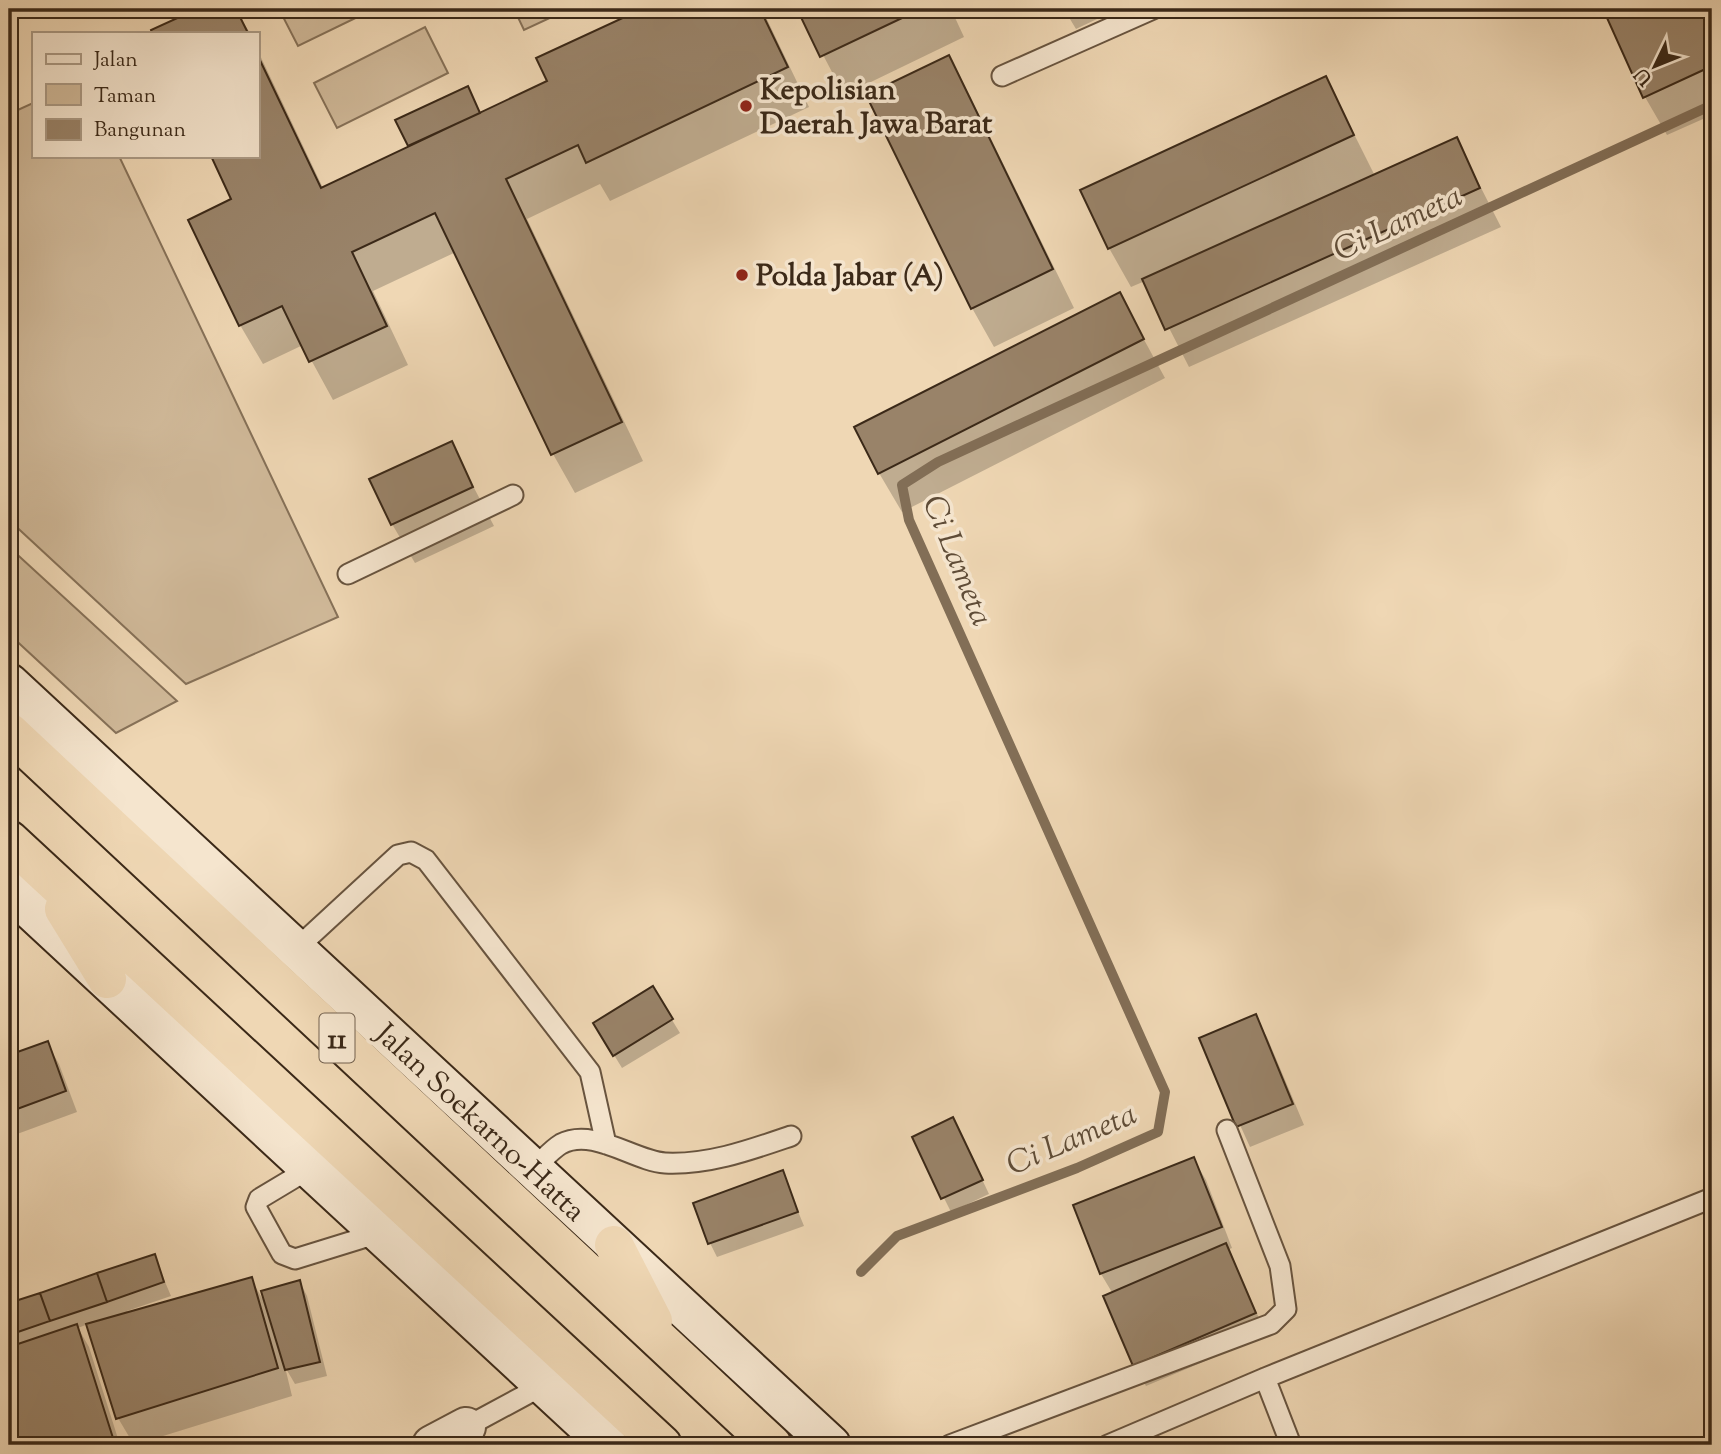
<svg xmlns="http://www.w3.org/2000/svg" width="1721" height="1454" font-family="'Sorts Mill Goudy',serif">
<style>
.green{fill:#d0b999;stroke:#867158;stroke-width:2}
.shadow{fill:#0003}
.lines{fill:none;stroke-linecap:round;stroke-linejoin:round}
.stream{stroke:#826e56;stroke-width:10}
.building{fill:#998369;stroke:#3b2918;stroke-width:2}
.lane-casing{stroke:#68543f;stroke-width:23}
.street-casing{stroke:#68543f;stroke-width:42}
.secondary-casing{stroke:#3b2918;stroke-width:42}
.highway-casing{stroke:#3b2918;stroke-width:42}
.lane{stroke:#f5e5ce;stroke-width:19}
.street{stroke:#f5e5ce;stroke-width:38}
.secondary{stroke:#f5e5ce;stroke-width:38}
.highway{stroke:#efd7b4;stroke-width:38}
.poi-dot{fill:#8f2418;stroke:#f5e5ce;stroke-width:2.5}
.labels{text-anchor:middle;stroke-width:7;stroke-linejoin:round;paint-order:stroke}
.shield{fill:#f5e5ce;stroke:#73614f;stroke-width:2}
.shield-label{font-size:28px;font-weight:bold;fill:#3b2918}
.poi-label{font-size:30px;font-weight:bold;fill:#3b2918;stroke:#f5e5ce;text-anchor:start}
.street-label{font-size:30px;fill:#3b2918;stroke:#f5e5ce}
.water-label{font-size:32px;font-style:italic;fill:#5f4c37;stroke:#f5e5ce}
</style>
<rect width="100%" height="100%" fill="#efd7b4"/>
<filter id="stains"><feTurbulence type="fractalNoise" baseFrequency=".00286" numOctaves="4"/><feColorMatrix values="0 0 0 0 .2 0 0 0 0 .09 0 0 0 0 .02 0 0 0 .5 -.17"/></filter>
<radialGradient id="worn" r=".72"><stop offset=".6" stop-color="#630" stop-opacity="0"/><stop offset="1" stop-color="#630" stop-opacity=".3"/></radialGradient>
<path class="green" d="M279,9H374L298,46Z
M514,9H569L524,30Z
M425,27L448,73L337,128L314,83Z
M33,103V156H119L338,617L186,684L9,520V114Z
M9,547L177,701L116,733L9,634Z"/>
<path class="shadow" d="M201,9H235L250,33H154Z
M646,9H762L809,107L610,201L600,184L527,219L643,461L575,493L553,454L456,252L373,291L408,365L333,400L303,345L263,364L240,325L234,200L213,156H257V49L323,188L411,147L398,121L475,102L481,114L550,81L539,59Z
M799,9H951L964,37L844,95Z
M1064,9H1118L1076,29Z
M1605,9H1712V115L1667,135L1645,97Z
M948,57L970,96L1074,308L994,347L972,308Z
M1326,78L1375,176L1456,139L1501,227L1189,367L1145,281L1131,287L1109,248Z
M1119,294L1165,378L902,512L879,473Z
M451,444L494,526L415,563L392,524Z
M653,989L680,1033L622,1068L595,1024Z
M1255,1016L1267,1037L1304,1125L1250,1147L1201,1039Z
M47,1043L59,1064L77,1112L9,1137V1057Z
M960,1133L989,1194L951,1212L914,1138Z
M1194,1160L1206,1180L1232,1248L1227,1250L1267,1335L1146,1386L1134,1365L1113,1294L1101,1274Z
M782,1172L804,1226L717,1257L710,1243Z
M154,1256L171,1296L127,1311L128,1314L251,1279L265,1303L300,1282L307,1296L327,1376L295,1384L285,1367L292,1396L134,1445L118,1418L88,1324L78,1328L89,1347L120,1445H9V1304Z"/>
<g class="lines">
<path class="stream" d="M861,1272L897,1236L1077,1168L1158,1132L1165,1092L909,520L902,485L938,462L1712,105"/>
</g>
<path class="building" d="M197,9H236L248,33H152L151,30Z
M642,9H760L788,67L586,163L578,145L506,179L622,422L551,455L435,213L352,252L387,326L309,362L282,306L239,326L188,220L231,199L211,156H257V54L321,188L547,81L536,58Z
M797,9H921L820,57Z
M1603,9H1712V66L1643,98Z
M949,55L1053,269L971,309L866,95Z
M1326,76L1354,135L1108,249L1080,190Z
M468,86L480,113L408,146L395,120Z
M1457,137L1480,188L1165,330L1142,279Z
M1120,292L1144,339L878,474L854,427Z
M452,441L473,487L391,525L369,479Z
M653,986L673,1019L613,1056L593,1023Z
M1256,1014L1293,1104L1236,1127L1199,1038Z
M48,1041L66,1091L9,1112V1055Z
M953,1117L983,1180L941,1199L912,1137Z
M1194,1157L1222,1227L1100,1274L1073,1205Z
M783,1170L798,1212L708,1244L693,1203Z
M1226,1243L1256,1313L1133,1366L1103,1296Z
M155,1254L164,1282L107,1302L97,1273Z
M97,1273L107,1302L50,1321L40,1293Z
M252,1277L278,1368L116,1419L86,1324Z
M300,1280L320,1362L285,1370L261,1291Z
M40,1293L50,1321L9,1335V1303Z
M77,1324L113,1438L90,1445H9V1347Z"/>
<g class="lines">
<defs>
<path id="lane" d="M1002,76L1153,9
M348,574L513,495
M296,949L398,855L411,852L426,860L590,1072L606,1144
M309,1169L259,1199L256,1207L282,1254L295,1259L379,1233
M533,1169C542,1161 551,1150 561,1144C593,1127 634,1161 665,1163C709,1165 750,1150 791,1136
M1265,1378L1291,1445
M466,1427L544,1385
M950,1445L1271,1324L1286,1309L1280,1266L1227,1130
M1108,1445L1265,1378L1712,1198"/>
<path id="street" d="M432,1445L466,1427"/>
<path id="secondary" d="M9,683L831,1445
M9,890L608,1445"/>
<path id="highway" d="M9,732L772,1445
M9,840L662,1445
M64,909L107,979
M614,1245L653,1321"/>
</defs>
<use href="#lane" class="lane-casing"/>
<use href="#street" class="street-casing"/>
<use href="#secondary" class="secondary-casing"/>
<use href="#highway" class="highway-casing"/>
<use href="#lane" class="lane"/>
<use href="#street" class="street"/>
<use href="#secondary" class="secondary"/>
<use href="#highway" class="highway"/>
</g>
<g class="poi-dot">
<circle cx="746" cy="106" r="7"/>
<circle cx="742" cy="275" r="7"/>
</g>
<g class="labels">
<rect class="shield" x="319.5" y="1013.5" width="35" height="49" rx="5"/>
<g class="shield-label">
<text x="337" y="1048">11</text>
</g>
<g class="poi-label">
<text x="760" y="99">Kepolisian<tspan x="760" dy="34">Daerah Jawa Barat</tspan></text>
<text x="756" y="285">Polda Jabar (A)</text>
</g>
<g class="street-label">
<text transform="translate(481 1122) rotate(43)" y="10">Jalan Soekarno-Hatta</text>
</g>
<g class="water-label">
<text transform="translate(1397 222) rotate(-25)" y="11">Ci Lameta</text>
<text transform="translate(959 560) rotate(68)" y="11">Ci Lameta</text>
<text transform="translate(1071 1138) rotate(-23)" y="11">Ci Lameta</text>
</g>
</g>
<rect width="1721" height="1454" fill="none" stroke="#efd7b4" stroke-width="35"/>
<rect x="10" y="10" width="1700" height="1433" fill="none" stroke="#3b2918" stroke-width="3.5"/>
<rect x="18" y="18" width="1686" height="1419" fill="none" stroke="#3b2918" stroke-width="2"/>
<rect x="32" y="32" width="228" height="126" fill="#f5e5ce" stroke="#ab9a85" stroke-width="2"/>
<rect x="46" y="54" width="35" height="10" fill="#f5e5ce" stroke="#ab9a85" stroke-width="2"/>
<text x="94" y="66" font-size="21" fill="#3b2918">Jalan</text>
<rect x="46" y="84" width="35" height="21" fill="#d0b999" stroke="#ab9a85" stroke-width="2"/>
<text x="94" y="102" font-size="21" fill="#3b2918">Taman</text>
<rect x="46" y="119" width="35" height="21" fill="#998369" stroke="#ab9a85" stroke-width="2"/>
<text x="94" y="136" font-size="21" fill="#3b2918">Bangunan</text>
<g transform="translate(1655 66) rotate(227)" stroke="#f5e5ce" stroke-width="5" paint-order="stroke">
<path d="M0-5L12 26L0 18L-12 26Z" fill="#3b2918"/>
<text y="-10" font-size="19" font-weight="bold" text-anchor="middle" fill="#3b2918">U</text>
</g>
<rect width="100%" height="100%" filter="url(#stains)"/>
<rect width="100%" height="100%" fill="url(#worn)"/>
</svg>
